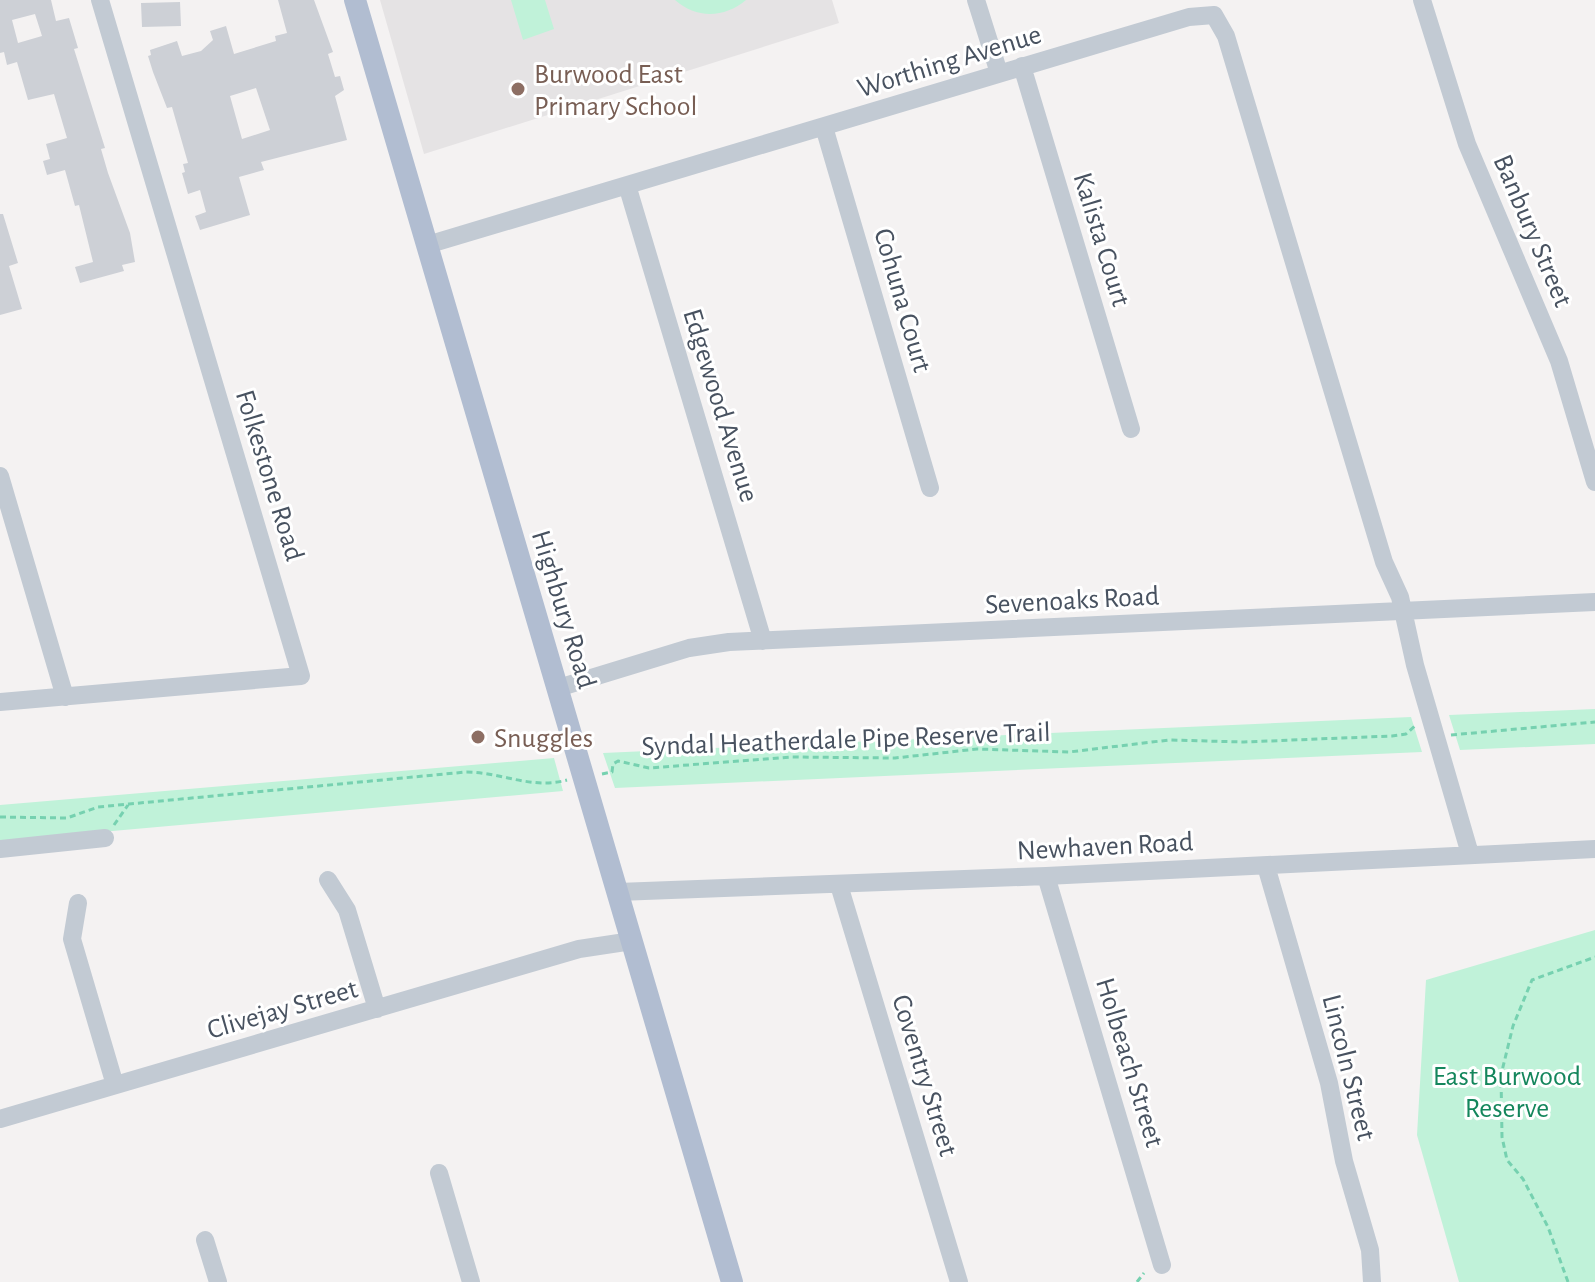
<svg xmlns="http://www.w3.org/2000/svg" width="1595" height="1282" font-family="'Alegreya Sans',sans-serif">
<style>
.education{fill:#e5e3e4}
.green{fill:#c0f2d9}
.building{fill:#cdd0d6;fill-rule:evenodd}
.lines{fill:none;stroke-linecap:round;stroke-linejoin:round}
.path{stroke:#76d1b0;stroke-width:3;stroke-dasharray:6 4;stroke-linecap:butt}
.minor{stroke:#c2cad3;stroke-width:18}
.major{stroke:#b1bdd1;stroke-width:22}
.education-dot{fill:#8d6e63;stroke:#fff;stroke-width:3}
.labels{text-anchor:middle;stroke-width:6;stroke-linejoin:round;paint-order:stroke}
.street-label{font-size:28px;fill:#485260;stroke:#fff}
.education-label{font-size:28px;fill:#785e54;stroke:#fff;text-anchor:start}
.park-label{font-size:28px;fill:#14865c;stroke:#fff}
</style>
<rect width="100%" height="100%" fill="#f4f2f2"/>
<path class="education" d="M380,0H832L839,23L424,154Z"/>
<path class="green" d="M511,0H545L554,29L523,40Z
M675,0H746C725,18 696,19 675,0Z
M1595,709V744L1460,750L1449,715Z
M1411,717L1422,752L615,788L603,753Z
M554,758L563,791L0,841V805Z
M1595,930V1282H1459L1417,1135L1426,980Z"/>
<path class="building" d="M0,0H51L56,21L69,18L78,48L74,49L105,148L101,149L108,173L130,233L135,262L122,265L124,271L80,283L75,267L93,262L79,205L75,206L65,170L47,175L43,161L50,159L46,144L67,138L54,94L28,100L17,62L7,65L4,52L0,53ZM35,14L42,36L18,43L12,20Z
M278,0H314L333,52L328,54L335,77L340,76L344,90L335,96L347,140L261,162L264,170L239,177L250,215L200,230L195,216L206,212L200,190L188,194L182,173L185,172L183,164L188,163L172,107L167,108L153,72L148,56L151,55L150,50L177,41L182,56L201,51L213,40L210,31L226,26L234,54L276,41L275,36L287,33ZM256,88L270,130L242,139L230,96Z
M180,2L181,26L142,27L141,3Z
M0,214H3L18,263L9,266L22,309L0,315Z"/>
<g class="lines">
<path class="path" d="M1451,735L1595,722
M602,774L612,772L613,764L618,761L649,768L791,757L895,758L977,749L1069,752L1169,740L1244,742L1392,736L1406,734L1417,724
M0,817L67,818L98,807L129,804L466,772C501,772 532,790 567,780
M114,825L128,805
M1137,1282L1144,1273
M1568,1282L1548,1227L1523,1179L1507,1160L1502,1137L1501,1075L1513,1026L1532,980L1595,957"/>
<path class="minor" d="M976,0L999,73
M1422,0L1467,144L1559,361L1595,482
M1022,66L1131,429
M824,127L930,488
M627,185L763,641
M427,245L1189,17L1214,15L1226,36L1384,562L1400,597L1415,665L1470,854
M0,476L65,697
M558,688L689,648L729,642L1595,602
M0,702L301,676L100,0
M0,849L105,838
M1266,866L1329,1083L1344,1161L1370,1250L1372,1282
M1046,876L1162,1265
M328,880L347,910L377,1009
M839,885L959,1282
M618,892L1046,876L1595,849
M78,903L72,939L115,1085
M0,1119L579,949L632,941
M439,1173L471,1282
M205,1240L218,1282"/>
<path class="major" d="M355,0L732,1282"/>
</g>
<g class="education-dot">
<circle cx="518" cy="89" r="8"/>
<circle cx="478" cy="737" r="8"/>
</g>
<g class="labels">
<g class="street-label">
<text transform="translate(949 60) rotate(-17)" y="10">Worthing Avenue</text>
<text transform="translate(1534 230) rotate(67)" y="10">Banbury Street</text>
<text transform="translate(1103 239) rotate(73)" y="10">Kalista Court</text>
<text transform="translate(904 300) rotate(74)" y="10">Cohuna Court</text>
<text transform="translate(722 405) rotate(73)" y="10">Edgewood Avenue</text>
<text transform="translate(271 475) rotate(73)" y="10">Folkestone Road</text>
<text transform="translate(1072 599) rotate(-3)" y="10">Sevenoaks Road</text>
<text transform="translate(565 609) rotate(73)" y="10">Highbury Road</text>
<text transform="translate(846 738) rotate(-2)" y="10">Syndal Heatherdale Pipe Reserve Trail</text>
<text transform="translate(1105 845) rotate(-3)" y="10">Newhaven Road</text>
<text transform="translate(282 1008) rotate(-16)" y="10">Clivejay Street</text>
<text transform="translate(1131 1062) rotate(73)" y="10">Holbeach Street</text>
<text transform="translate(1350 1067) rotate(76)" y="10">Lincoln Street</text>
<text transform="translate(926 1075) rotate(73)" y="10">Coventry Street</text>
</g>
<g class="education-label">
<text x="534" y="83">Burwood East<tspan x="534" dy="32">Primary School</tspan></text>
<text x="494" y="747">Snuggles</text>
</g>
<g class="park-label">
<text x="1507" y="1085">East Burwood<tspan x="1507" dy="32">Reserve</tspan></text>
</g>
</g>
</svg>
